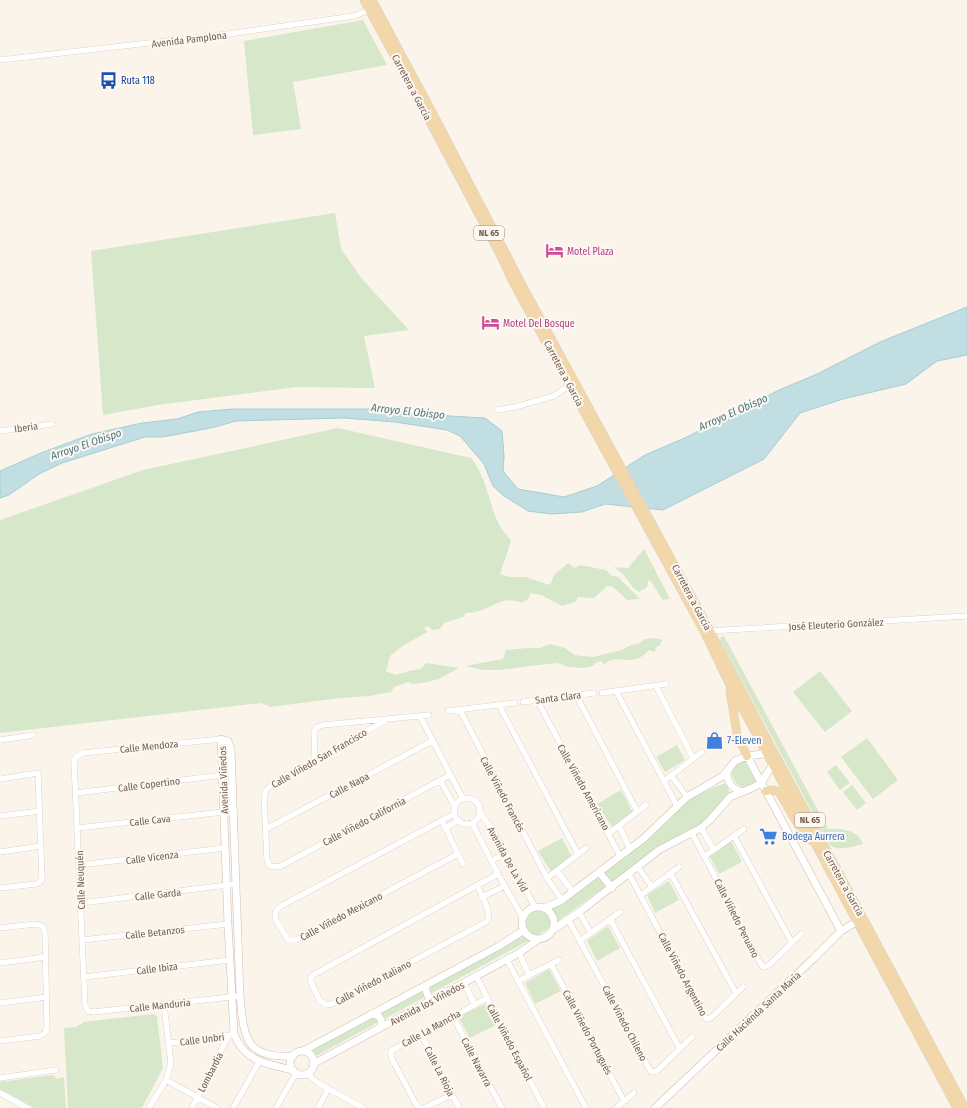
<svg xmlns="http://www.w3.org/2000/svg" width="967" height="1108" font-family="'Fira Sans Condensed',sans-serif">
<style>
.green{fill:#d6e7ca}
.water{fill:#c1dee3;stroke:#a8cdd3}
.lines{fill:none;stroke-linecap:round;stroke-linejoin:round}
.street-casing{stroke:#ccbdb1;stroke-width:6}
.secondary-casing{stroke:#cebdaf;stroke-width:8}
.primary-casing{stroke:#d8d2ce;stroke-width:9}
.street{stroke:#fff;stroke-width:5.5}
.secondary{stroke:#fff;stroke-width:7}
.primary{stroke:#f2d7ab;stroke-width:8}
.labels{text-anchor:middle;stroke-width:4;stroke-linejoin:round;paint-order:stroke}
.shield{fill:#fdf8f1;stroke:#9c8c80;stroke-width:1}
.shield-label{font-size:9px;font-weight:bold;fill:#735d50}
.street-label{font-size:10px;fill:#735d50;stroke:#fdf8f1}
.transit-label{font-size:10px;fill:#164399;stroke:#fdf8f1;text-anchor:start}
.hotel-label{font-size:10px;fill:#b23c85;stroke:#fdf8f1;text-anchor:start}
.shop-label{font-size:10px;fill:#366cbe;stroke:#fdf8f1;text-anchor:start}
.water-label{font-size:11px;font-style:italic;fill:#48747d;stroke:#fdf8f1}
</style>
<rect width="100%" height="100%" fill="#fbf4eb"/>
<path class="green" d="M363,20L387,65L293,82L301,129L253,135L244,41Z
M335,213L341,249L362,279L409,330L364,336L375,388L296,387L158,405L103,415L91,251Z
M338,428L471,458C485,476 487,494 495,515C498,525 505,533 511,541L500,574L509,577H525L550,585L554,575L568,563L574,568L580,565L606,570L612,576L618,577L640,599L627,600L613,587L607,586L594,598L578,597L575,602L562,606L541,595L530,593L529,598L522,603C504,595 495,606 479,611C475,612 471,613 466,613L463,617L444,623L440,629L432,630L429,626L424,628L427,632L401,647L390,656L386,671L396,675L409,671L421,669L426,663L459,668L441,678L428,682L413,684L408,682L394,687L391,692L369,696L340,698L270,707L261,703L0,733V520L143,470Z
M644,549L670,599L663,600L649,579L647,587L639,592L634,589L623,574L614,567L628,568Z
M724,636L828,829C839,828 859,830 863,844C854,846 838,852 830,845L720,640L721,637Z
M655,638L662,640L660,645L656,647L655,652L649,650C632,670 617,651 604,665L602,661L597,662L593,666L583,668L569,667L557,663L529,666L500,670H484L465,666L503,659L506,650L527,648H540L550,644L565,648L574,655L593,657L622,650L631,645L638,644L645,639Z
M820,671L852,711L825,732L793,692Z
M867,738L898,780L873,799L841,757Z
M677,745L685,760L665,772L656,757Z
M744,760L757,783C755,785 751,787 748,787C741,789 733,782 732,774C732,769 735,766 737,762Z
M836,765L850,783L840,790L827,772Z
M722,784H726L728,787L729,793L707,819L696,828L657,848L539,935L316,1056L312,1049L508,944L524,918L539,908L558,906L655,834L686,802L699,794Z
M852,785L866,803L857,810L843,792Z
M621,790L633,813L612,827L597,804Z
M562,838L572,857L552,873L538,851Z
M731,841L742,862L719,874L709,855Z
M669,881L679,900L655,913L647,895Z
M608,926L620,948L597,961L587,941Z
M549,969L561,991L535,1004L525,983Z
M485,1004L496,1025L470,1038L458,1017Z
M153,1014L157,1016L163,1068L142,1108H68L64,1028L76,1027L84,1022Z
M53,1075L57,1079L64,1077L66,1108H34L0,1089V1082Z"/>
<path class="water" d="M967,307V355L937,361L906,384L843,399L800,413L764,459L663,510L605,504L582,512L552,514L528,511L504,496L493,486L484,464L460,436L447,430L395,422L344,418L236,421L215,427L195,431L162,437H145L62,463L39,474L9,495L0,498V471L41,453L92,434L142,423L177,419L198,412L233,409H382L416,414L485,418L502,431L504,456L503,471L518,489L564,497L597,486L645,455L687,437L777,391L817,374L880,342Z"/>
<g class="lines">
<defs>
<path id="street" d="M0,60L228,34L354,16L372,9
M497,410L515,407L554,396L570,385
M0,431L52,424
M708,631L967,616
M656,686L693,758
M616,691L677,806
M602,693L666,684
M576,695L637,811
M537,700L620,856
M523,702L594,693
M499,705L578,854
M460,710L547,878L562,900
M448,711L515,703
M420,716L463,799
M386,720L315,761L272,785L266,790L264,797L267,860L270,866L279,867L450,775
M221,739L83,753L76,757L74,761L85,1005L88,1011L93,1012L240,996
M0,740L33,735
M315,761L314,731L317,727L323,725L429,715
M671,775L687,797
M0,779L38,773L42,879L40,882L36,884L0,888
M440,780L455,807
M664,781L702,752
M76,793L223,775
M454 811a13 13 0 1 1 26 0a13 13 0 1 1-26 0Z
M480,813L492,829L535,907
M454,814L281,906L276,911L275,914L276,920L288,940H296L458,854
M0,816L40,811
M442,821L463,864
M472,823L498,874L523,918
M619,826L630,849
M77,828L224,812
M445,828L458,821
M701,828L714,850
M266,829L432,741
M692,833L762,966L764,967L769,965L801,934
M608,834L646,805
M734,836L792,943
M0,852L41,846
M705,856L744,829
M491,861L506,853
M79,865L225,848
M638,867L652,887
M557,871L573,892
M629,874L706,1019H708L712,1017L743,987
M671,874L736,993
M547,878L586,848
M477,885C481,894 494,915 486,922L332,1004L327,1005L320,1001L310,980L313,975L498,874
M641,895L679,867
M482,897L505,886
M81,903L236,884
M579,912L591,933
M568,919L651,1072L657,1071L692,1037
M610,919L680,1049
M0,928L35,924C41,924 44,927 45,932L47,1028L45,1033L40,1036L0,1041
M82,940L228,924
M581,940L620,912
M519,953L529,975
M507,960L586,1108
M0,963L45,957
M551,964L624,1101
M476,976L544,1108
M84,977L230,960
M518,981L559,960
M464,983L475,1005
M0,1003L47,997
M453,1017L502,1108
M421,1034L459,1108
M170,1043L231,1035
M307,1073L318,1083L363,1108
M0,1078L56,1070
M166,1080L217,1108
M0,1093L27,1108
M149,1108L166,1080L171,1063L164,1005
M192,1108L229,1035
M233,1108L259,1062
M276,1108L296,1073
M318,1108L328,1089
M420,1108L416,1104L392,1059L391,1055V1051L487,998
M424,1108L451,1095
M616,1108L634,1093"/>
<path id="secondary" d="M747,756L841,931
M727,772C727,782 731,788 742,792
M599,872L612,888
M522 923a16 16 0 1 1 32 0a16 16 0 1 1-32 0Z
M545,908L562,900L643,839L687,797L723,776L735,761L747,756L771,753
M554,929L579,912L659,850L701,828L710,820L730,797L752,788L761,783L775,761
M426,985C425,992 427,996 432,1000
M371,1014C379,1014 384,1020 380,1028
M303,1051L499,946L524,930
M290 1063a12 12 0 1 1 24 0a12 12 0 1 1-24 0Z
M313,1064L519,953L539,939
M293,1070C267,1064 245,1062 234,1034L228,924L221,739L228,741L231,749L240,996C244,1036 244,1059 293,1056
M655,1108L813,959L841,931L861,919"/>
<path id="primary" d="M364,0L428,118L500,254L513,282L704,631L729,683L957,1108
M372,0L432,112L522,285L703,618L770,745L965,1108
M730,690L737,734L747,756
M766,791L773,790L779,792L802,831L806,837L812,841"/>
</defs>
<use href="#street" class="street-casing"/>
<use href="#secondary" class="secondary-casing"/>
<use href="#primary" class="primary-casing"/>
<use href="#street" class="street"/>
<use href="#secondary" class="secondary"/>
<use href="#primary" class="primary"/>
</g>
<defs>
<symbol id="bus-bare" viewBox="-9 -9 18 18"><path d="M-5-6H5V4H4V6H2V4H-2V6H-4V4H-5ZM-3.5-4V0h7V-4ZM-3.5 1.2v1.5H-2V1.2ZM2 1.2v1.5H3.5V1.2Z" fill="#1a4fb4" stroke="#fdf8f1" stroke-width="2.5" paint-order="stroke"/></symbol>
<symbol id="hotel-bare" viewBox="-9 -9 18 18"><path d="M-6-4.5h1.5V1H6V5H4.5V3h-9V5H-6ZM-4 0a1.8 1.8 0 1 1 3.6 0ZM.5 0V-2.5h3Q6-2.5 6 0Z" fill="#d1479c" stroke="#fdf8f1" stroke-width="2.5" paint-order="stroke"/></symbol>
<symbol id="shop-bare" viewBox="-9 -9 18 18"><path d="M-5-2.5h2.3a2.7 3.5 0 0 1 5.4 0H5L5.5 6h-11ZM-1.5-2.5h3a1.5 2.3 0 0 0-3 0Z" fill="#3f7fe0" stroke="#fdf8f1" stroke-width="2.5" paint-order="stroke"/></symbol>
<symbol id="supermarket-bare" viewBox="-9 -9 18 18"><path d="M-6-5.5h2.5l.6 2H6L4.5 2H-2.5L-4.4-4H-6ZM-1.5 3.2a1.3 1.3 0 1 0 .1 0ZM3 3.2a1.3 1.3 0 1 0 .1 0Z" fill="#3f7fe0" stroke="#fdf8f1" stroke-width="2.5" paint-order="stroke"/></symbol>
</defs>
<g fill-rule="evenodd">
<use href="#bus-bare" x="96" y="68" width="25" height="25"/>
<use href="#hotel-bare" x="542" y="238" width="25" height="25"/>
<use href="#hotel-bare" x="478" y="310" width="25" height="25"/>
<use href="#shop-bare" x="702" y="728" width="25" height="25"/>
<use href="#supermarket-bare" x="756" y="824" width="25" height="25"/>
</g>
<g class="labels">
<g class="shield">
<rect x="474" y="226" width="30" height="14" rx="3"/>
<rect x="795" y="813" width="30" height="14" rx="3"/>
</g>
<g class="shield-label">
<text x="489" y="236">NL 65</text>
<text x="810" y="823">NL 65</text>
</g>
<g class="street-label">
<text transform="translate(189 39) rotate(-7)" y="4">Avenida Pamplona</text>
<text transform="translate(412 87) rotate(62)" y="4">Carretera a Garcia</text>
<text transform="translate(564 373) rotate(62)" y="4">Carretera a Garcia</text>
<text transform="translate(26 427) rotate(-8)" y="4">Iberia</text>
<text transform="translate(692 597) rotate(62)" y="4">Carretera a García</text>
<text transform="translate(836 624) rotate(-3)" y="4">José Eleuterio González</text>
<text transform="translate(558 697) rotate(-7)" y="4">Santa Clara</text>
<text transform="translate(149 746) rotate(-6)" y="4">Calle Mendoza</text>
<text transform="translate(319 758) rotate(-30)" y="4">Calle Viñedo San Francisco</text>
<text transform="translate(223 780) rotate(-92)" y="4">Avenida Viñedos</text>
<text transform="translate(149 784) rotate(-7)" y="4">Calle Copertino</text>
<text transform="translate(349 785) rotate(-28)" y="4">Calle Napa</text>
<text transform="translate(584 787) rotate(61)" y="4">Calle Viñedo Americano</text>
<text transform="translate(503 794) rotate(62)" y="4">Calle Viñedo Francés</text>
<text transform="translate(150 820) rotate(-6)" y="4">Calle Cava</text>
<text transform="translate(364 821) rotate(-28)" y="4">Calle Viñedo California</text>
<text transform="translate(152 857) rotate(-7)" y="4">Calle Vicenza</text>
<text transform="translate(508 859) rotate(61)" y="4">Avenida De La Vid</text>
<text transform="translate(80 880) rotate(-92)" y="4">Calle Neuquén</text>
<text transform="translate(844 883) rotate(61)" y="4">Carretera a García</text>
<text transform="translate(158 894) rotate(-6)" y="4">Calle Garda</text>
<text transform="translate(341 916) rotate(-28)" y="4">Calle Viñedo Mexicano</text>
<text transform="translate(737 918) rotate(63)" y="4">Calle Viñedo Peruano</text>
<text transform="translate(155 932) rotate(-6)" y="4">Calle Betanzos</text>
<text transform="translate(157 968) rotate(-7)" y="4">Calle Ibiza</text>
<text transform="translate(683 974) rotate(62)" y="4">Calle Viñedo Argentino</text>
<text transform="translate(373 982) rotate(-28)" y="4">Calle Viñedo Italiano</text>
<text transform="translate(427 1003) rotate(-28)" y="4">Avenida los Viñedos</text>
<text transform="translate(160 1005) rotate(-6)" y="4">Calle Manduria</text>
<text transform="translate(758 1011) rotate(-43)" y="4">Calle Hacienda Santa María</text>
<text transform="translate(625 1023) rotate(62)" y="4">Calle Viñedo Chileno</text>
<text transform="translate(431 1028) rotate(-29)" y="4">Calle La Mancha</text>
<text transform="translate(588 1032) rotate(62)" y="4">Calle Viñedo Portugués</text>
<text transform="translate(202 1039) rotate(-7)" y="4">Calle Unbri</text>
<text transform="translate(510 1042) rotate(62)" y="4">Calle Viñedo Español</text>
<text transform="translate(477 1062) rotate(62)" y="4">Calle Navarra</text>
<text transform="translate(440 1071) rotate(63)" y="4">Calle La Rioja</text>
<text transform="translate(210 1072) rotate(-63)" y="4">Lombardia</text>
</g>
<g class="transit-label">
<text x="121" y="84">Ruta 118</text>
</g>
<g class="hotel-label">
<text x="567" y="255">Motel Plaza</text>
<text x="503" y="327">Motel Del Bosque</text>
</g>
<g class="shop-label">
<text x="727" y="744">7-Eleven</text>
<text x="782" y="840">Bodega Aurrera</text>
</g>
<g class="water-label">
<text transform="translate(408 411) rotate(6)" y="4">Arroyo El Obispo</text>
<text transform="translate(733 412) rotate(-24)" y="4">Arroyo El Obispo</text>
<text transform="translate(86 444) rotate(-19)" y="4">Arroyo El Obispo</text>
</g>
</g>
</svg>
